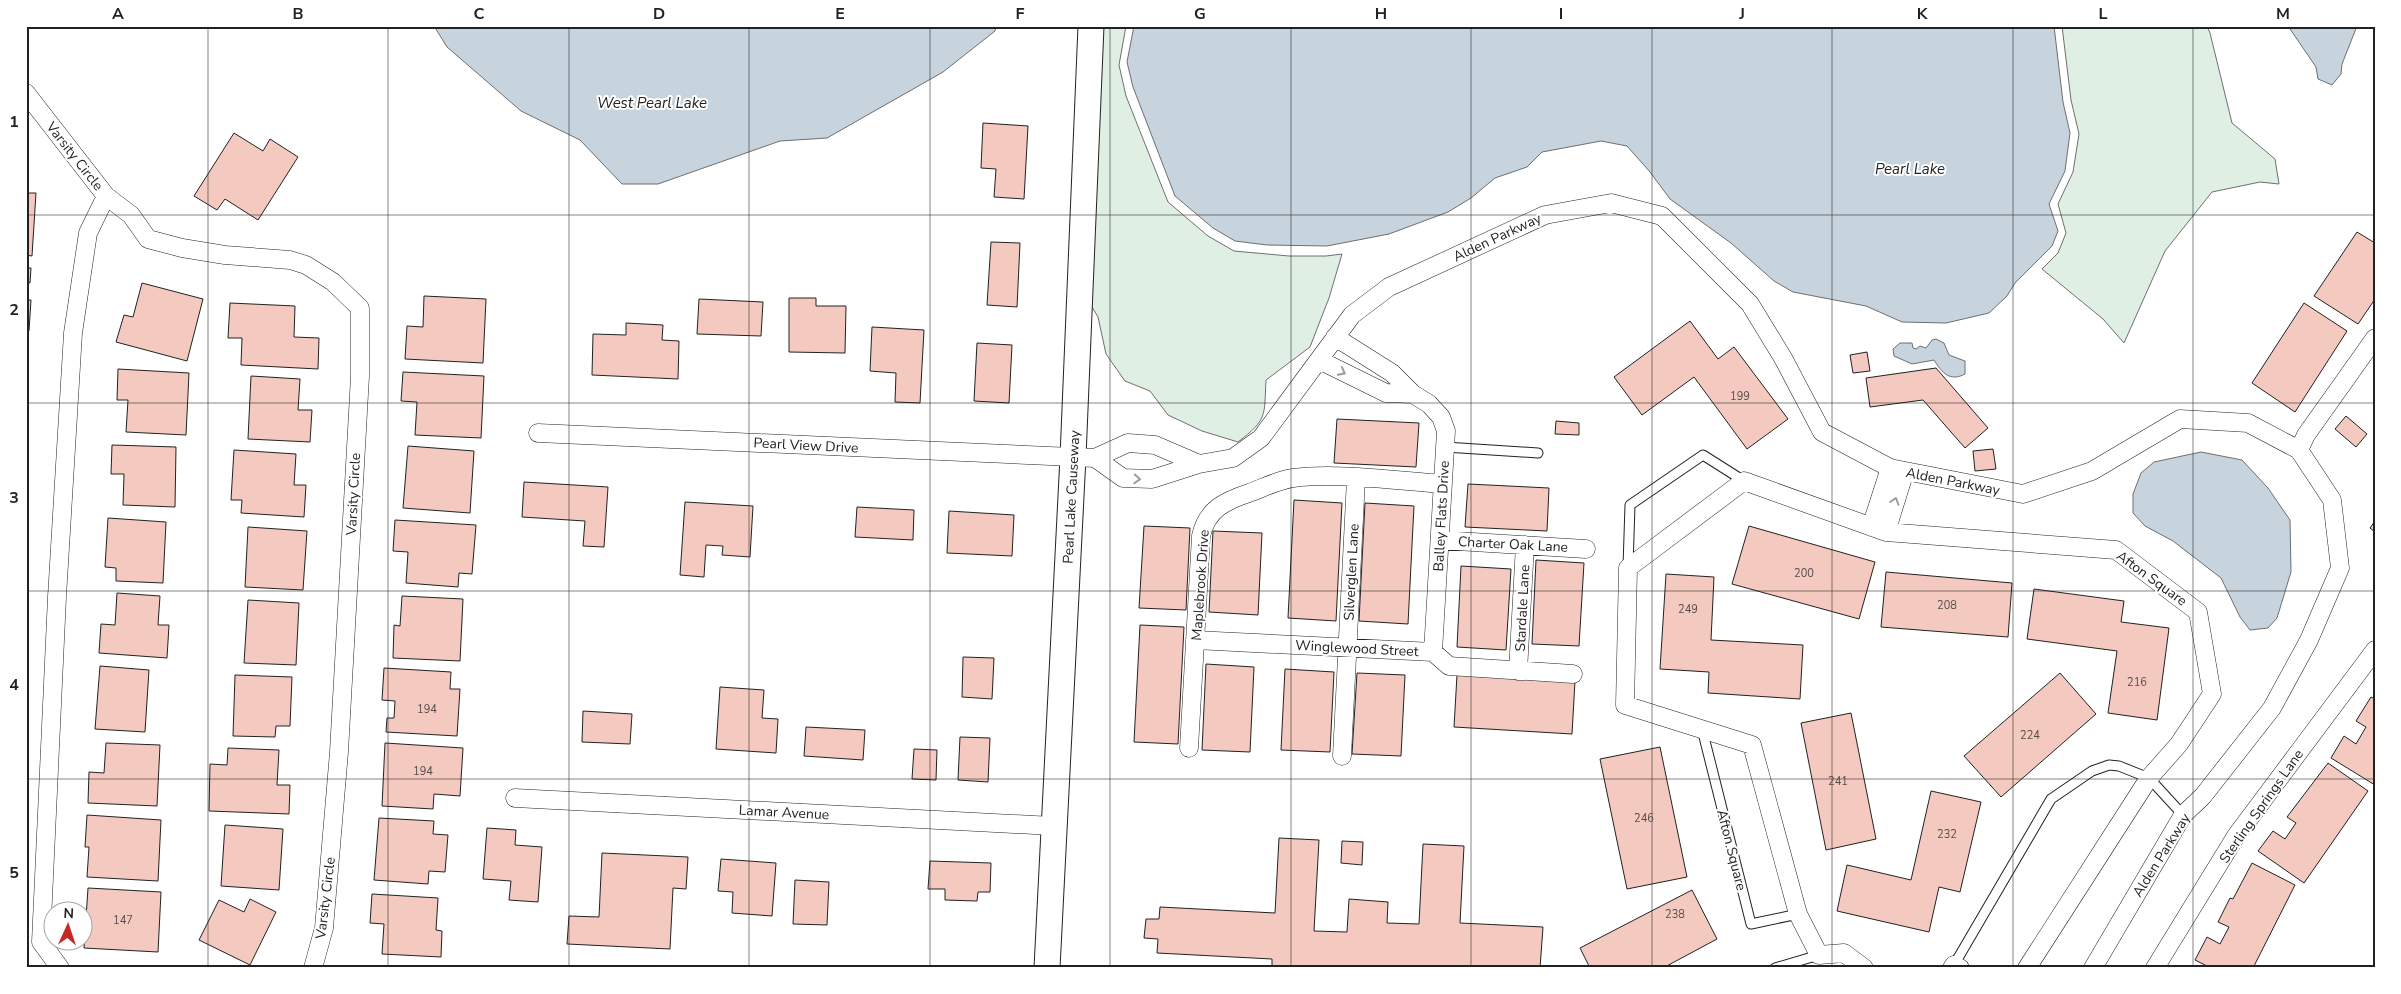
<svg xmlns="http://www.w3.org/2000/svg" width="2401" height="994" font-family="'Nunito Sans',sans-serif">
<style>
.green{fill:#e0efe3;stroke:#6f6f6f}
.water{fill:#c7d3dd;stroke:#6f6f6f}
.building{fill:#f3c9c0;stroke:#222}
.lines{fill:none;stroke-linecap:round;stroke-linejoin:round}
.lane-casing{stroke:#222;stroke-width:11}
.street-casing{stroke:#222;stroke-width:19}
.secondary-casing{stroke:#222;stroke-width:27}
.lane{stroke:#fff;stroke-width:9}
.street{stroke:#fff;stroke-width:18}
.secondary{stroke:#fff;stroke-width:25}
.oneway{stroke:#9c9c9c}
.grid{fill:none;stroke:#222;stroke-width:1;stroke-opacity:0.55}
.labels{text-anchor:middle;stroke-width:4;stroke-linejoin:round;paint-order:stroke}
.number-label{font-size:11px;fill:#564c4a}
.street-label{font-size:14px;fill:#222;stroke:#fff}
.water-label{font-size:15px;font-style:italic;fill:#222;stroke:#fff}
.neatline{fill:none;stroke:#222;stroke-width:2}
.grid-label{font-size:16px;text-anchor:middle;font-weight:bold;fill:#222}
</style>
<rect width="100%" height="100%" fill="#fff"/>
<path class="green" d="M1103,26H1126L1119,65L1126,96L1168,202L1208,236L1234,251L1289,256H1326L1342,254L1329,298L1310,347L1266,380C1264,416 1268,419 1238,442L1202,431L1168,415L1150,391L1125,381L1106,354L1098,317L1089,302Z
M2062,26H2207L2210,33L2232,123L2275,159L2279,184L2260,182L2212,192L2165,251L2124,343L2103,319L2042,269L2058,253L2066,233L2058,204L2073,172L2079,134L2071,100Z"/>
<path class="water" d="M434,26H996L995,31L943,72L827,138L780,141L658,184H622L580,140L521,111L447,47Z
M1134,26H2054L2063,102L2070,133L2065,171L2049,204L2058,231L2052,246L2015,283L2007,296L1989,313L1946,323L1902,322L1866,306L1793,292L1774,281L1731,243L1670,199L1650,172L1627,146L1601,141L1542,152L1527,167L1495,178L1471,198L1448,212L1389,234L1327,246L1267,245L1235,241L1213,228L1175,196L1133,87L1127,62Z
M2288,26H2357L2342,64L2341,74L2332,85L2318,79L2316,67Z
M1936,339L1944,343L1949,355L1965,361V374C1950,382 1942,373 1934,360L1912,364L1894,356L1893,349L1900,343H1912L1913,348L1916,349L1920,346L1926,348L1932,340Z
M2201,452L2242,460L2268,488L2290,520L2291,572L2277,618L2268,628L2250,630L2240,617L2221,578L2173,541L2145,526L2133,513V494L2141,473L2154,462Z"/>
<path class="building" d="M983,123L1028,126L1024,199L994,197L996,169L981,168Z
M234,133L263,151L270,139L298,157L258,220L225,199L217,210L194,196Z
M26,193H36L32,256L26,255Z
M2357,232L2375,243V299L2358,324L2314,296Z
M991,242L1020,243L1017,307L987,305Z
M26,268H31L30,283L26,282Z
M142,283L203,299L187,361L116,342L124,315L133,317Z
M424,296L486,299L483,363L405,359L407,326L423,327Z
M789,298H816V306H846L845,353L789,352Z
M699,299L763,302L761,336L697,334Z
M26,300H31L29,331H26Z
M230,303L295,306L294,337L319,338L318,369L241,365L242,338H228Z
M2304,303L2347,331L2295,412L2252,383Z
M1690,321L1718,359L1734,347L1788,419L1747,449L1694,377L1642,415L1614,377Z
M626,323L663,325L662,340L679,341L678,379L592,375L593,334L626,335Z
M872,327L924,330L920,403L895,402L896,373L870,371Z
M977,343L1012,345L1009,403L974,401Z
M1867,352L1870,371L1853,373L1850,355Z
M1936,368L1988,428L1965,448L1923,400L1870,407L1866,378Z
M118,369L189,373L186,435L126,432L128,400H117Z
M403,372L484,376L481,438L415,435L417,402L401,401Z
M251,376L300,379L298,410H312L310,442L248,439Z
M2346,416L2367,434L2356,447L2335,429Z
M1337,419L1419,423L1416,467L1334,463Z
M1556,421L1579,423V435L1555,434Z
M112,445L176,447L175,507L123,505L124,474H111Z
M408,446L474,451L470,513L403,508Z
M1993,449L1996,469L1975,471L1973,451Z
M234,450L296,454L294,485H306L304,517L241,513L242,500H231Z
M524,482L608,487L604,547L583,546L585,521L522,517Z
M1468,484L1549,488L1547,531L1465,527Z
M1294,500L1342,503L1336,621L1288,618Z
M685,502L753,506L750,557L722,555L723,546L706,545L704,577L680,575Z
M1365,503L1414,506L1408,624L1359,621Z
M857,507L914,510L913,540L855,537Z
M949,511L1014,515L1012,556L947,553Z
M108,518L166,522L163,583L116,581V568L105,567Z
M395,520L476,525L472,574L459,573L458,587L406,583L408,552L393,551Z
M2375,521V532L2370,528Z
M1144,526L1190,528L1186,610L1139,608Z
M1749,526L1875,562L1859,619L1732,584Z
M248,527L307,531L303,590L245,587Z
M1213,531L1262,533L1258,615L1209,612Z
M1536,560L1584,563L1579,646L1532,644Z
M1461,566L1511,569L1506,650L1457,647Z
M1886,572L2012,583L2008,637L1881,627Z
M1666,574L1714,577L1711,640L1803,645L1800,699L1708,693L1709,672L1660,669Z
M2034,589L2124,601L2121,622L2169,628L2157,720L2108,713L2117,651L2027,639Z
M117,593L160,596L158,625H169L167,658L99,653L101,624L115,625Z
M402,596L463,599L460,661L393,658L394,625L400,626Z
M248,600L299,603L296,665L244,663Z
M1140,625L1184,627L1178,744L1134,742Z
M963,657L994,658L992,699L962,697Z
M1206,664L1254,667L1250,752L1202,750Z
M100,666L149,670L145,732L95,729Z
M384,668L451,672L450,689H460L457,736L386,732L387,718H394L395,701L382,700Z
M1285,669L1334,672L1330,752L1281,750Z
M1357,673L1405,675L1401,756L1352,754Z
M2060,673L2096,714L2001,797L1964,756Z
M235,675L292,677L290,726H276L275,737L233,736Z
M1457,675L1575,681L1572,734L1454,727Z
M720,687L764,690L762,718L778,719L776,753L716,749Z
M2371,697L2375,699V785L2331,758L2344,736L2356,744L2366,727L2356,721Z
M583,711L632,714L630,744L582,742Z
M1851,713L1876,839L1826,850L1801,723Z
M806,727L865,730L863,760L804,756Z
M960,737L990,738L988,782L958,780Z
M106,743L160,745L157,806L88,803L89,772L104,773Z
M385,743L463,748L460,796L434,794L433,809L382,806Z
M1660,747L1687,877L1627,889L1600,759Z
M228,748L279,750L277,785H290L289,814L209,811L210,764L227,765Z
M914,749L937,750L936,780L912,779Z
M2328,763L2368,791L2304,883L2258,851L2273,831L2285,839L2296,823L2287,817Z
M1931,791L1981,802L1960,892L1939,887L1929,932L1837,911L1847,865L1911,880Z
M87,815L161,820L158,881L87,877L89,847H85Z
M379,818L434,821L433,834L448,835L445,872L429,871L428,884L374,880Z
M225,825L283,829L279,890L221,886Z
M487,828L516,830L515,845L542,847L538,902L509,900L511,881L483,879Z
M1279,838L1319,840L1314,931L1347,932L1349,899L1388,902L1387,923L1419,924L1423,844L1464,846L1460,923L1543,927L1540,968H1272V959L1157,953L1158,939L1144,938L1146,919H1159L1160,907L1275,913Z
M1342,841L1363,842L1362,865L1341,863Z
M602,853L688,857L686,889L673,888L670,949L567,944L569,916L599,917Z
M721,859L776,863L772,916L732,913L733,892L718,891Z
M930,861L991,863L990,892H978L977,901L945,900V889H928Z
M2252,863L2295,885L2253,968H2211L2195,960L2207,937L2220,944L2229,927L2218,922L2230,898L2233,899Z
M795,880L829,882L827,925L793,924Z
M88,888L161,892L158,952L84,948Z
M1692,890L1717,939L1663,968H1590L1580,948Z
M372,894L438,898L436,930L442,931L441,957L382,954L384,924L370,923Z
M250,899L276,912L250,965L199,940L219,900L244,912Z"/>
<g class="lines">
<defs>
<path id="lane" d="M1445,447L1538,453
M1628,567L1630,505L1703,455L1744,481
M1702,729L1751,924L1798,914
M1954,965L2051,799L2092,771L2109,765L2119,766L2149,778L2183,815
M1775,968L1819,955"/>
<path id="street" d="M26,93L106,196L131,215L148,239L182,248L225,255L290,260L306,265L333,282L360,308V376L339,752L324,928L313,968
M1335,337L1392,373L1413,394L1429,404L1441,417L1446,431L1433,652
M1319,360L1386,393L1413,394
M538,433L1095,458L1128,443L1155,445L1199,464
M2299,450L2306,435L2375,338
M1095,458L1123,478L1152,479L1199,464L1233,458L1261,438L1352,315L1389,287L1545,215L1611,203L1662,216L1750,304L1783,358L1822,432L1890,468L2023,494L2092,471L2180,419L2248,423L2299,450L2332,500L2340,568L2309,640L2272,708L2203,796L2183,815L2093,968
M1871,527L1890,468
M1886,532L1905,471
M1440,540L1586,549
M1195,640L1433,652L1449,666L1573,674
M1518,671L1525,545
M1189,748L1201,536C1207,509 1225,501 1249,493C1263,488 1278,480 1293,478C1337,472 1397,481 1443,484
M1342,756L1356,479
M515,798L1053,826
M60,968L41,942L57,597L73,333L88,233L106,196
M1864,968L1844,953L1819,955L1798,914L1752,745L1625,705L1628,568L1744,481L1886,532L2116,550L2198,612L2212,694L2179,744L2149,778L2027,968
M1952,968L1954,965L1960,968
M2155,968L2236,836L2375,650"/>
<path id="secondary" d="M1047,968L1073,457L1091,26"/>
</defs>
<use href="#lane" class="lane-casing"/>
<use href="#street" class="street-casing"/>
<use href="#secondary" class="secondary-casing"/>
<use href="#lane" class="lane"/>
<use href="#street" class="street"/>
<use href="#secondary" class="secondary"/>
</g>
<defs><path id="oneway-chevron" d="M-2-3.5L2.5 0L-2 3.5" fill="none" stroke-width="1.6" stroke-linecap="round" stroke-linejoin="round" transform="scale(1.25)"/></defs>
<g class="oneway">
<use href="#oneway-chevron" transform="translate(1342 372) rotate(28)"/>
<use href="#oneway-chevron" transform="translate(1137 479) rotate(3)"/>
<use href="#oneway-chevron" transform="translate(1895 501) rotate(-72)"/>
</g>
<path class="grid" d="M208,26V968M388,26V968M569,26V968M749,26V968M930,26V968M1110,26V968M1291,26V968M1471,26V968M1652,26V968M1832,26V968M2013,26V968M2193,26V968M26,215H2375M26,403H2375M26,591H2375M26,779H2375"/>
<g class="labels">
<g class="number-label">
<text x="1740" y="400">199</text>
<text x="1804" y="577">200</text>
<text x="1947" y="609">208</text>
<text x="1688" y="613">249</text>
<text x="2137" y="686">216</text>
<text x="427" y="713">194</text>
<text x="2030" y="739">224</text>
<text x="423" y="775">194</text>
<text x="1838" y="785">241</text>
<text x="1644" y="822">246</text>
<text x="1947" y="838">232</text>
<text x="1675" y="918">238</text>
<text x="123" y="924">147</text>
</g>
<g class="street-label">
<text transform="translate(75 156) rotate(52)" y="5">Varsity Circle</text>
<text transform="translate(1497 237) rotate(-25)" y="5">Alden Parkway</text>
<text transform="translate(806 445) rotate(3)" y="5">Pearl View Drive</text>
<text transform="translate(1953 481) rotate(11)" y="5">Alden Parkway</text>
<text transform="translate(353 494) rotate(-87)" y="5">Varsity Circle</text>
<text transform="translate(1071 497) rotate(-87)" y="5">Pearl Lake Causeway</text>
<text transform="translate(1441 516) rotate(-87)" y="5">Balley Flats Drive</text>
<text transform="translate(1513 544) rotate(3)" y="5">Charter Oak Lane</text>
<text transform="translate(1351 572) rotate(-87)" y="5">Silverglen Lane</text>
<text transform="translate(2152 578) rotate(36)" y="5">Afton Square</text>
<text transform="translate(1200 585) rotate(-86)" y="5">Maplebrook Drive</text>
<text transform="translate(1522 608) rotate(-87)" y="5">Stardale Lane</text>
<text transform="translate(1357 648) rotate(3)" y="5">Winglewood Street</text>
<text transform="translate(2261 806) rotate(-55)" y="5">Sterling Springs Lane</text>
<text transform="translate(784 812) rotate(3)" y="5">Lamar Avenue</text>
<text transform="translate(1732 850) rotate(76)" y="5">Afton Square</text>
<text transform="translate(2161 855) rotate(-58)" y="5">Alden Parkway</text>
<text transform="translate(325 898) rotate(-83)" y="5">Varsity Circle</text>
</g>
<g class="water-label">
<text x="652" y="108">West Pearl Lake</text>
<text x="1910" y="174">Pearl Lake</text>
</g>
</g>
<rect width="2401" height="994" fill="none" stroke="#ffffff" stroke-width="55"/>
<g transform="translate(68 926) rotate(3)"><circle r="24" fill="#ffffff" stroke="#a7a7a7"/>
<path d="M0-4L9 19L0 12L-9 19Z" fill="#c62828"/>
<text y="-8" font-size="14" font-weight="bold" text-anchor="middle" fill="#222222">N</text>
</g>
<rect x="28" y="28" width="2346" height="938" class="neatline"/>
<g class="grid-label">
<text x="118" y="19">A</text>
<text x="298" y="19">B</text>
<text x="479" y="19">C</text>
<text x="659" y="19">D</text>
<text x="840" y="19">E</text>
<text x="1020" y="19">F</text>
<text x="1200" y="19">G</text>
<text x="1381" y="19">H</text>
<text x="1561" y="19">I</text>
<text x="1742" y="19">J</text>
<text x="1922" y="19">K</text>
<text x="2103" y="19">L</text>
<text x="2283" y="19">M</text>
<text x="14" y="127">1</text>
<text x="14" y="315">2</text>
<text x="14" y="503">3</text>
<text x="14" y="690">4</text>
<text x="14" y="878">5</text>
</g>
</svg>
